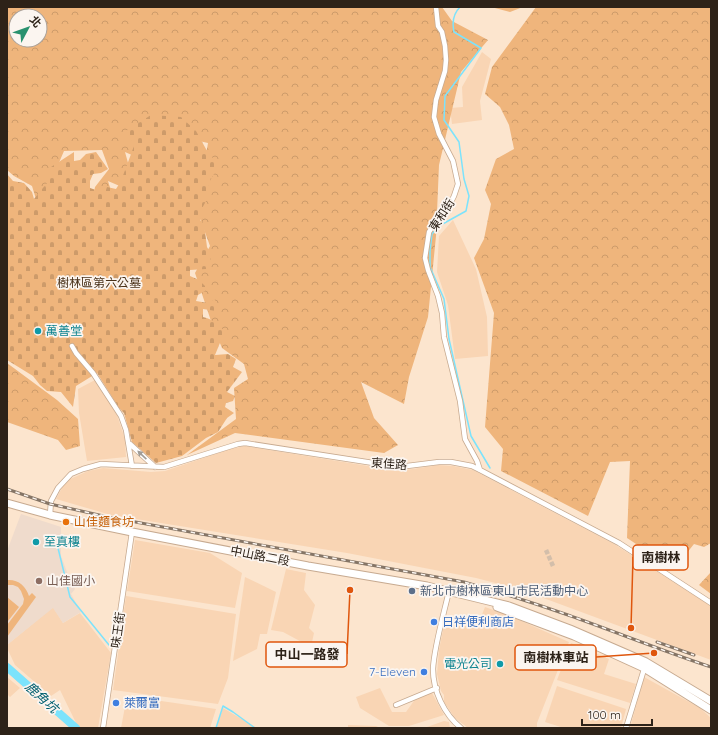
<svg xmlns="http://www.w3.org/2000/svg" width="718" height="735" font-family="Quicksand,'Noto Sans TC',sans-serif">
<style>
.built{fill:#f9d5b4}
.education{fill:#efdbcc}
.green{fill:#efb57c}
.forest{fill:url(#forest-crowns);fill-rule:evenodd}
.cemetery{fill:url(#cemetery-stones)}
.lines{fill:none;stroke-linecap:round;stroke-linejoin:round}
.stream{stroke:#7ce3fc;stroke-width:1.5}
.river{stroke:#7ce3fc;stroke-width:8}
.street-tunnel{stroke:#d3beaa;stroke-width:4.5;stroke-dasharray:4.5 2;stroke-linecap:butt}
.street-casing{stroke:#c7aa90;stroke-width:6}
.secondary-casing{stroke:#c7aa90;stroke-width:9}
.street{stroke:#fff;stroke-width:4.5}
.secondary{stroke:#fff;stroke-width:7}
.rail-casing{stroke:#857566;stroke-width:3}
.rail{stroke:#fbf5f0;stroke-width:1.5;stroke-dasharray:4.5;stroke-linecap:butt}
.oneway{fill:#a09c97}
.culture-dot{fill:#0f9aa8;stroke:#fbf5f0;stroke-width:1.5}
.food-dot{fill:#e8710a;stroke:#fbf5f0;stroke-width:1.5}
.education-dot{fill:#8d6e63;stroke:#fbf5f0;stroke-width:1.5}
.service-dot{fill:#5c6f8a;stroke:#fbf5f0;stroke-width:1.5}
.shop-dot{fill:#3f7fe0;stroke:#fbf5f0;stroke-width:1.5}
.labels{text-anchor:middle;stroke-width:3.5;stroke-linejoin:round;paint-order:stroke}
.street-label{font-size:12px;fill:#2d2218;stroke:#fbf5f0}
.park-label{font-size:12px;fill:#493017;stroke:#fbf5f0}
.culture-label{font-size:12px;fill:#0d838f;stroke:#fbf5f0;text-anchor:start}
.food-label{font-size:12px;fill:#c56008;stroke:#fbf5f0;text-anchor:start}
.education-label{font-size:12px;fill:#785e54;stroke:#fbf5f0;text-anchor:start}
.service-label{font-size:12px;fill:#4e5e75;stroke:#fbf5f0;text-anchor:start}
.shop-label{font-size:12px;fill:#366cbe;stroke:#fbf5f0;text-anchor:start}
.water-label{font-size:13px;font-style:italic;fill:#005f6f;stroke:#fbf5f0}
.leader{fill:none;stroke:#df560d;stroke-width:1.5}
.callout-dot{fill:#df560d;stroke:#fbf5f0;stroke-width:1.5}
.callout{fill:#fbf5f0;stroke:#df560d;stroke-width:1.5}
.callout-label{font-size:13px;text-anchor:middle;font-weight:bold;fill:#2d2218}
</style>
<defs>
<pattern id="forest-crowns" width="20" height="18" patternUnits="userSpaceOnUse"><rect width="20" height="18" fill="#efb57c"/><path d="M2 6a3 3 0 1 1 6 0M12 15a3 3 0 1 1 6 0" fill="none" stroke="#cd9b6a"/></pattern>
<pattern id="cemetery-stones" width="16" height="16" patternUnits="userSpaceOnUse"><rect width="16" height="16" fill="#efb57c"/><path d="M2 7V4a2 2 0 0 1 4 0v3zM10 15v-3a2 2 0 0 1 4 0v3z" fill="#cd9b6a"/></pattern>
</defs>
<rect width="100%" height="100%" fill="#fce5ce"/>
<path class="built" d="M482,52L491,59L480,101L482,120L452,124L450,108L463,107L462,87Z
M453,220L476,269L487,317L488,356L455,359L448,305L437,272L439,236Z
M95,380L117,415L125,439L126,457L87,461L79,413L78,389Z
M245,446L399,471L439,465L453,466L473,470L614,544L711,606V660L519,589L476,578L347,553L111,515L56,499L63,486L68,480L88,471L103,468L151,472L165,471L230,449Z
M135,540L210,553L242,573L235,608L127,591Z
M286,569L306,573L304,590L315,605L309,628L314,633L311,647L283,632L271,630Z
M245,577L276,592L267,634H260L257,649L233,661Z
M126,596L236,614L228,678L218,704L113,690Z
M53,607L63,623L80,613L111,653L98,728H79L78,727L60,690L51,696L15,665L7,648V645Z
M485,607L510,616L569,642L537,723V728H468L455,718L444,702V695L441,691L437,674L439,650L446,615L479,622Z
M571,643L609,659L604,674L636,684L630,703L557,680Z
M7,677L20,688L10,697L7,694Z
M644,677L700,708L711,718V728H630Z
M557,686L626,709L621,728H564L545,722Z
M380,688L392,712H406L416,698L432,693L444,715L409,726H389L360,708L356,697Z
M127,696L216,709L210,728H121Z
M223,708L257,728H216Z
M444,721L449,722L450,728H424Z
M348,725L376,726L380,728H348Z"/>
<path class="education" d="M21,514L61,527V556L67,572L75,589L71,594L81,612L63,623L53,608L7,645V551Z"/>
<path class="green" d="M7,580C18,579 26,586 29,596L32,593L36,597L7,637V625L23,604L24,599L21,591L18,587L13,585H7Z
M7,597L19,607L8,621L7,620Z"/>
<path class="forest" d="M7,7H442L452,21L488,40L461,72L439,165L436,236L428,317L409,377L404,404L361,382L374,418L398,445L384,453L235,433L187,455L236,419L234,388L248,379L244,364L222,348L212,324L195,273L210,246L197,210L208,143L153,131L143,160L125,152L135,188L129,190L108,181L114,200L88,224L95,187L109,169L102,150L64,151L39,209L32,186L14,176L7,170ZM16,16H40V40H16Z
M491,7H523L510,12Z
M536,7H711V543L704,547L694,544L674,569L627,538L630,461L610,462L588,516L501,471L503,449L485,427L494,313L474,258L484,239L491,204L485,190L496,159L514,149L509,125L500,107L485,94L492,67Z
M7,363L57,400L78,419L80,446L66,450L58,440L7,422Z
M711,572V594L699,585Z"/>
<path class="cemetery" d="M151,115L181,117L196,131L206,149L215,161L217,169C212,179 206,182 210,194L201,210L206,216L200,220L204,224L207,247L212,256L206,269L190,270V276L199,280L205,286V291L198,295L196,301L208,303L215,299L216,311L203,309V317C213,319 219,326 227,333L222,338L215,355L228,354L236,359L233,367L242,372L227,392L235,396L233,401L226,403L225,407L234,413L227,418L218,432L206,438L182,456L156,463L132,442L124,413L119,408L97,373L76,386L73,407L61,392L47,391L40,385L33,376L7,360V174L13,181L24,183L32,192L34,199L47,183L48,169L74,152V161L80,160L86,154L96,152L108,169L101,173L93,174L90,181V188L105,193L107,187L116,189L121,181L134,146L126,131Z"/>
<g class="lines">
<path class="stream" d="M460,7C453,14 452,23 454,32L481,48L445,96L444,120L459,142L464,179L469,196L466,211L439,226L432,234L430,251V267L444,299L449,339L471,436L490,468
M57,544L70,597L109,645
M7,671L72,728
M216,728L223,706L233,712L255,728"/>
<path class="river" d="M7,667L76,728"/>
<path class="street-tunnel" d="M546,550L553,566"/>
<defs>
<path id="street" d="M436,7L438,26L442,32L445,46L446,60L445,71L436,100L434,117L439,134L453,161L458,184L454,196L445,214L435,223L429,232L425,258L428,270L438,296L442,313L444,337L460,401L465,439L477,461L480,470
M72,346L76,353L93,373L121,416L126,430L132,466
M130,444L155,467
M50,515L51,501L58,488L71,474L83,469L101,464L164,467L238,444L245,443L399,467L439,462H451L472,466L480,470L619,543L711,603
M449,591C444,613 434,647 433,669C433,691 444,714 461,728
M396,705L437,688
M103,728L132,532
M626,728L645,666"/>
<path id="secondary" d="M7,503L50,515L132,532L308,566L427,586L509,606L570,629L646,662L711,701
M497,607L574,636L644,668L711,710"/>
</defs>
<use href="#street" class="street-casing"/>
<use href="#secondary" class="secondary-casing"/>
<use href="#street" class="street"/>
<use href="#secondary" class="secondary"/>
<defs>
<path id="rail" d="M7,489L50,504L108,517L464,582C499,592 534,603 568,615C616,632 663,651 711,667
M657,642L694,655"/>
</defs>
<use href="#rail" class="rail-casing"/>
<use href="#rail" class="rail"/>
</g>
<defs><path id="oneway-solid" d="M-6-.8H1V-3.2L6.5 0L1 3.2V.8H-6Z"/></defs>
<use class="oneway" href="#oneway-solid" transform="translate(142 455) rotate(-137)"/>
<g class="culture-dot">
<circle cx="38" cy="331" r="4"/>
<circle cx="36" cy="542" r="4"/>
<circle cx="500" cy="664" r="4"/>
</g>
<circle class="food-dot" cx="66" cy="522" r="4"/>
<circle class="education-dot" cx="39" cy="581" r="4"/>
<circle class="service-dot" cx="412" cy="591" r="4"/>
<g class="shop-dot">
<circle cx="434" cy="622" r="4"/>
<circle cx="424" cy="672" r="4"/>
<circle cx="116" cy="703" r="4"/>
</g>
<g class="labels">
<g class="street-label">
<text transform="translate(442 215) rotate(-57)" y="4">東和街</text>
<text transform="translate(389 464) rotate(4)" y="4">東佳路</text>
<text transform="translate(260 556) rotate(11)" y="4">中山路二段</text>
<text transform="translate(118 630) rotate(-82)" y="4">味王街</text>
</g>
<g class="park-label">
<text x="99" y="287">樹林區第六公墓</text>
</g>
<g class="culture-label">
<text x="46" y="335">萬善堂</text>
<text x="44" y="546">至真樓</text>
<text x="492" y="668" text-anchor="end">電光公司</text>
</g>
<g class="food-label">
<text x="74" y="526">山佳麵食坊</text>
</g>
<g class="education-label">
<text x="47" y="585">山佳國小</text>
</g>
<g class="service-label">
<text x="420" y="595">新北市樹林區東山市民活動中心</text>
</g>
<g class="shop-label">
<text x="442" y="626">日祥便利商店</text>
<text x="416" y="676" text-anchor="end">7-Eleven</text>
<text x="124" y="707">萊爾富</text>
</g>
<g class="water-label">
<text transform="translate(42 697) rotate(42)" y="5">鹿角坑</text>
</g>
</g>
<path class="leader" d="M631 628L633 557M350 590L347 654M654 653L596 657"/>
<g class="callout-dot">
<circle cx="631" cy="628" r="4"/>
<circle cx="350" cy="590" r="4"/>
<circle cx="654" cy="653" r="4"/>
</g>
<g class="callout">
<rect x="633" y="545" width="55" height="25" rx="4"/>
<rect x="266" y="642" width="81" height="25" rx="4"/>
<rect x="515" y="645" width="81" height="25" rx="4"/>
</g>
<g class="callout-label">
<text x="661" y="562">南樹林</text>
<text x="307" y="659">中山一路發</text>
<text x="556" y="662">南樹林車站</text>
</g>
<rect width="718" height="735" fill="none" stroke="#2d2218" stroke-width="16"/>
<g transform="translate(28 28) rotate(49)"><circle r="19" fill="#fbf5f0" stroke="#a9a19a"/>
<path d="M0-3L7 15L0 10L-7 15Z" fill="#29916e"/>
<text y="-6" font-size="11" font-weight="bold" text-anchor="middle" fill="#2d2218">北</text>
</g>
<path d="M582 719v6h70v-6" fill="none" stroke="#2d2218" stroke-width="2"/>
<text x="588" y="719" font-size="12" fill="#2d2218" stroke="#fbf5f0" stroke-width="3" paint-order="stroke">100 m</text>
</svg>
